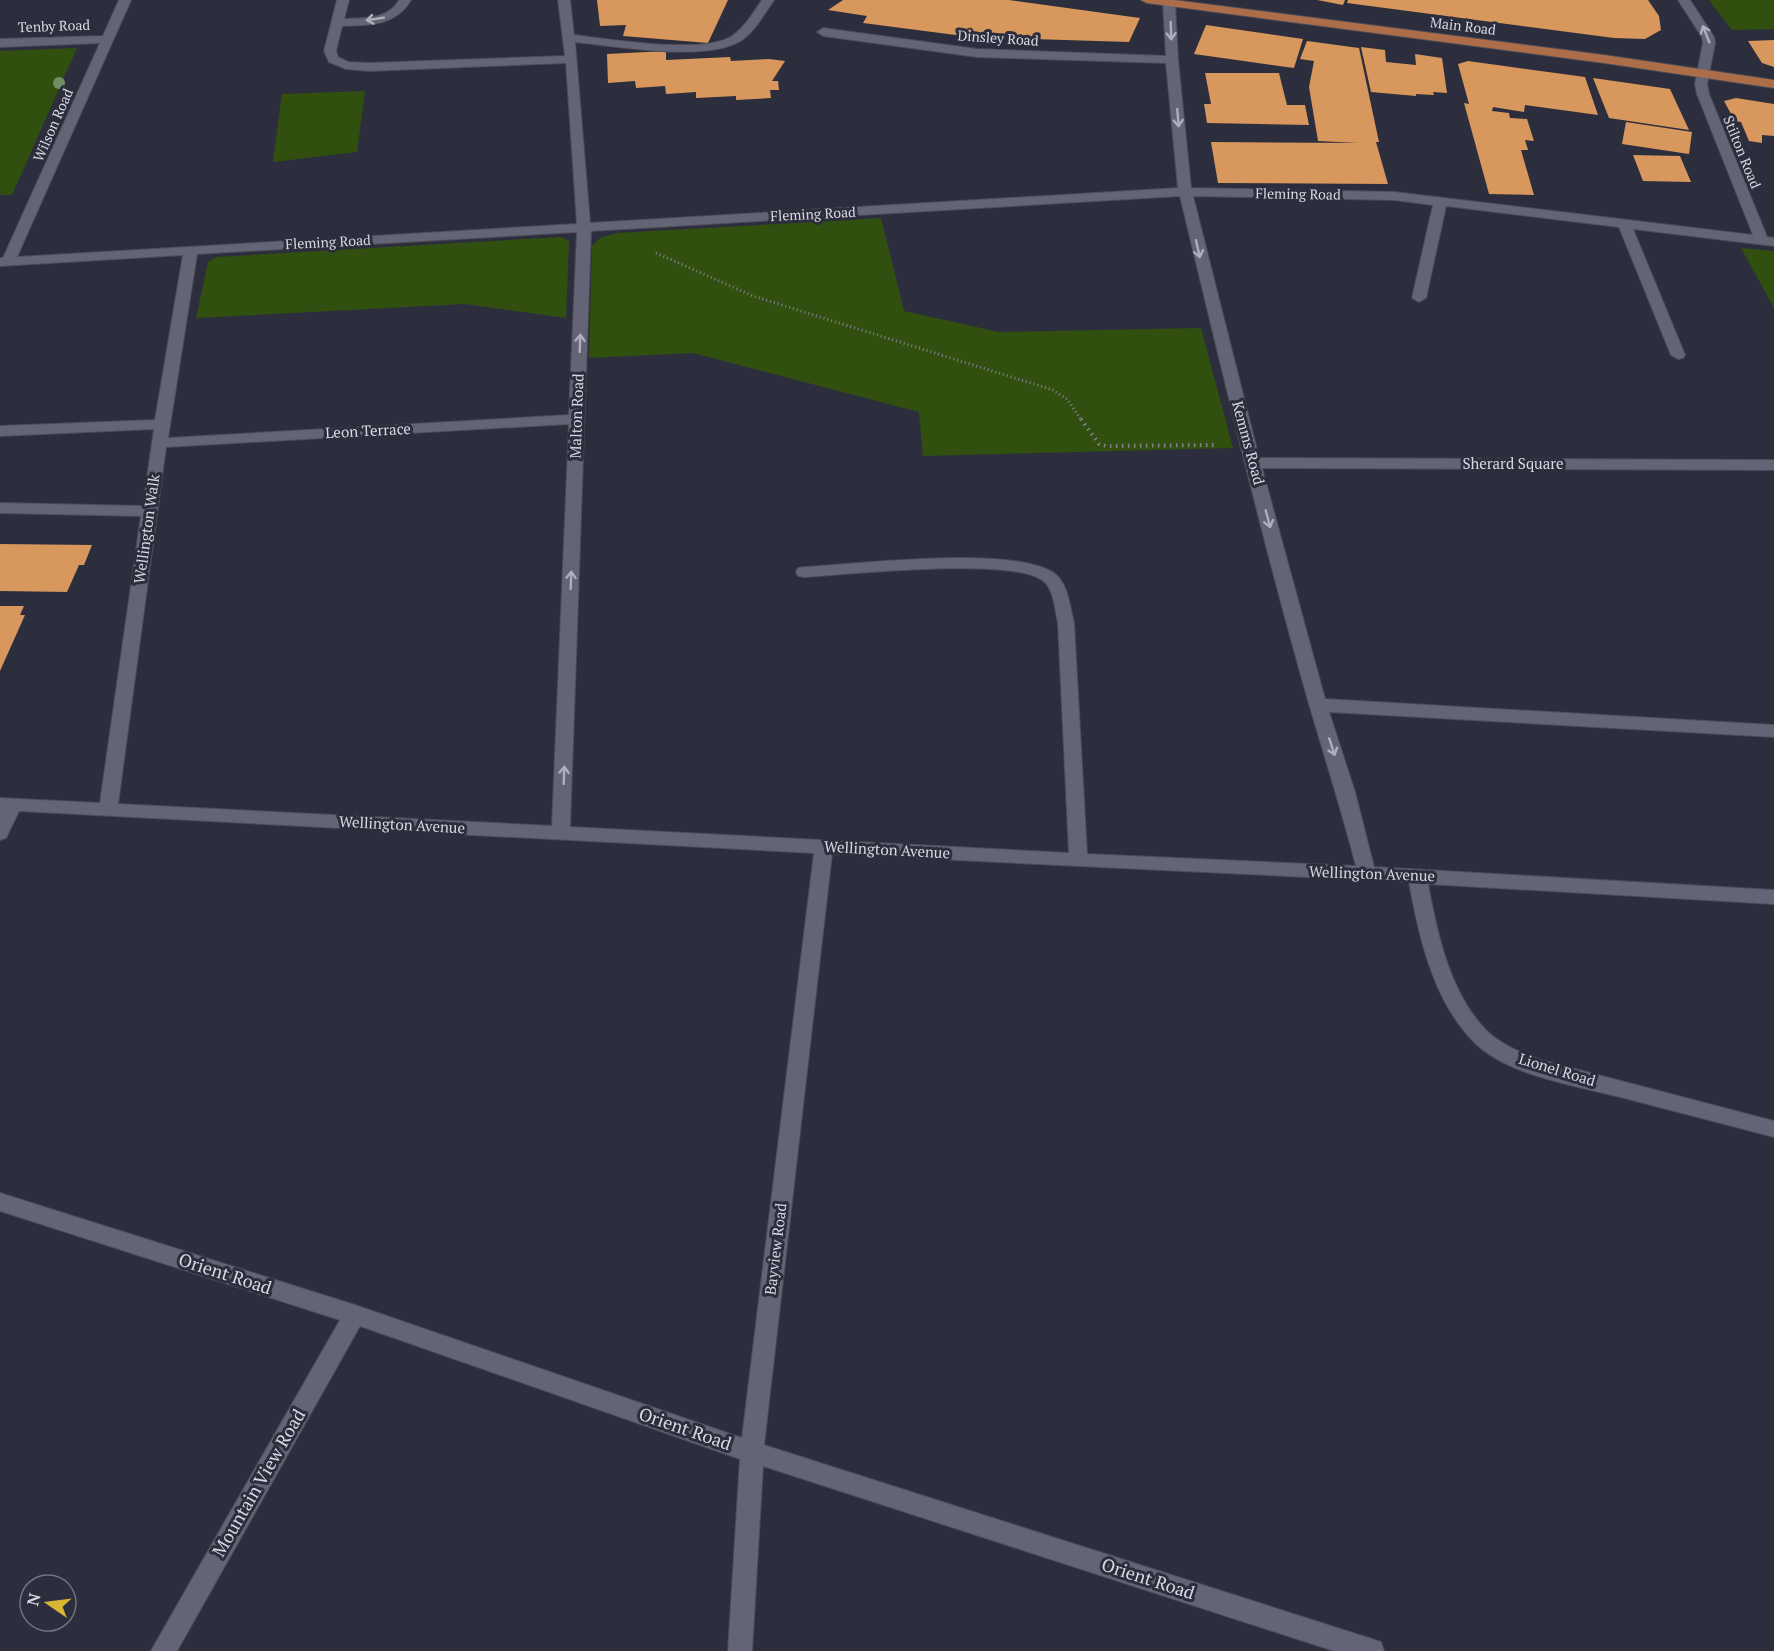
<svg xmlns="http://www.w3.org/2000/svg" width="1774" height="1651" font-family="'PT Serif',serif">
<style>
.green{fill:#315010}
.building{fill:#d7975d}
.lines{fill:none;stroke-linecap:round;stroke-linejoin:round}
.minor-casing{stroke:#4c4c58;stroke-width:2}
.major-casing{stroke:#4c4c58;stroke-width:2}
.path-far1{stroke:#81818e;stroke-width:3;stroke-dasharray:1 3;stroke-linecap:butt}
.path{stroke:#81818e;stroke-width:4;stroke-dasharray:1.5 4.5;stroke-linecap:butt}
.minor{fill:#636475;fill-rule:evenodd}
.major{fill:#ae6d49;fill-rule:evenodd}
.tree{fill:#718e60}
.oneway{stroke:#afafbc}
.labels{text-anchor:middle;stroke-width:6;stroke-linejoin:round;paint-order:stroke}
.far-street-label{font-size:14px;fill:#d8d8e2;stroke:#2d2e3d}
.street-label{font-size:15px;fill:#d8d8e2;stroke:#2d2e3d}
.near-street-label{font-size:18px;fill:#d8d8e2;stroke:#2d2e3d}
</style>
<rect width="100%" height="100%" fill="#2d2e3d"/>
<path class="green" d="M1709,0H1774V29L1732,30Z
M77,48L12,195H0V51Z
M365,91L357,152L273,162L282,94Z
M881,218L904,311L999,332L1201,328L1233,448L923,456L919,412L693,353L589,358L592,246L600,238L617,233Z
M561,237L569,241L566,318L465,304L196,318L208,262L217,257Z
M1741,248L1774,251V308Z"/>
<path class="building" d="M597,0H728L708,43L623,36L626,25L600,26Z
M843,0H1009L1140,18L1129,42L971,37L863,23L867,16L828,10Z
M1317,0H1345L1343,5Z
M1348,0H1648L1659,16L1661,30L1645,39L1614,38L1347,3Z
M1206,25L1303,39L1294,68L1194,54Z
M1774,40V67L1762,63L1748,41Z
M1307,41L1359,48L1379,142H1376L1388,184L1218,183L1211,142L1358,143L1318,141L1309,87L1314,61L1300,59Z
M1361,47L1385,50L1386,62L1416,65L1415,54L1442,58L1447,93L1433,92L1434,95L1416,94V96L1371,92Z
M666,51V60L730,57L731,61L769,59L785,61L772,81H778L779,90H770L771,98L736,100V96L696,98V92L666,94L665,86L636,88L635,81L608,83L607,54Z
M1468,61L1585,77L1598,115L1525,105L1524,112L1493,107L1492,111L1509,113L1510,118L1527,119L1534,141L1525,140L1528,150H1521L1534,195L1489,194L1464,103L1469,104L1458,64Z
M1205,73H1279L1287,105H1305L1309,125L1207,123L1204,104H1211Z
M1593,78L1670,89L1689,130L1609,118Z
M1736,98L1774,104V136L1762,135V143L1749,141L1741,122L1735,121L1724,101Z
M1626,122L1692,132L1689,154L1622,144Z
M1633,155L1680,156L1691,182L1643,181Z
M0,544L92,545L84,565H79L67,592L0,591Z
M0,606H24L20,615H25L0,671Z"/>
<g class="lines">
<defs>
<path id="minor" d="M119,0H131L17,257L577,224L566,63L369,71L346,69L329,62L324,51L337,0H349L344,19C364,18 388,20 399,0H411C396,26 369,25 342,26L336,51L338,57L348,62L369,63L565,56L558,0H570L574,35C610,39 703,55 732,36C745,27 753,13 762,0H774C764,14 756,30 742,40C708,63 615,46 575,42L590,223L1178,188L1166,63L977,57L823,36L817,32L823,28L977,49L1166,56L1163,3L1171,0L1175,3L1178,60L1191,188L1394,192L1753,235L1697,94L1695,84L1703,43L1702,37L1678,0H1690L1714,37L1715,43L1707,84L1709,94L1767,237L1774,238V246L1633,229L1685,355L1683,358L1678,359L1671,355L1619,227L1446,206L1426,298L1419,302L1412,298L1433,205L1394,200L1193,196L1259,458L1774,460V470L1262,468L1325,699L1774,725V737L1329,712L1355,792L1374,867L1774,890V904L1428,884C1437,933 1450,995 1488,1032C1503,1046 1523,1053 1541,1060L1774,1121V1137C1724,1124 1674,1111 1624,1098C1579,1086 1506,1076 1473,1041C1433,1000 1419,937 1409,882L832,854L764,1445L1372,1639L1381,1642L1384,1651H1334L763,1466L752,1651H728L740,1459L360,1326L177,1651H151L340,1320L0,1211V1193L355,1305L742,1438L814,853L19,811L6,838L0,840V798L100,803L141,516L0,513V503L143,506L154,429L0,436V426L155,420L183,255L0,266V258H3L100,43L0,47V39L103,36ZM1180,196C1221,366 1261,536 1309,704C1325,758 1342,812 1356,866L1087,854L1074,623C1070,607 1068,583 1054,573C1013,545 857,564 804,567L798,568L796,572L798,576L804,577C851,574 1008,557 1042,580C1054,588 1055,610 1058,623L1069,853L570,827L591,231ZM577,232L569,415L168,438L197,254ZM569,424L552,826L118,804L166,447Z"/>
<path id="major" d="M1141,0H1174L1604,55L1774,80V88L1604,63L1147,3Z"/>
</defs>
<use href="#minor" class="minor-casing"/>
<use href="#major" class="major-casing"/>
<path class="path-far1" d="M656,253L753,296L1053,390L1067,399L1082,421"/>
<path class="path" d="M1081,419L1099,444L1106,446L1214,445"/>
<use href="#minor" class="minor"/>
<use href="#major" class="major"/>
</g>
<circle class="tree" cx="59" cy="83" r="6"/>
<defs><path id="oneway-shaft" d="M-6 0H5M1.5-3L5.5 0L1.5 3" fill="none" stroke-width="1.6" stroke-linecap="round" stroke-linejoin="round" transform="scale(1.5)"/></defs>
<g class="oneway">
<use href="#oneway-shaft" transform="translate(375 19) rotate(171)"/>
<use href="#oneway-shaft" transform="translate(1171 31) rotate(88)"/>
<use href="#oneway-shaft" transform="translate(1706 34) rotate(-112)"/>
<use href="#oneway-shaft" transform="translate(1178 118) rotate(85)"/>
<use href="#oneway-shaft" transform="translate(1198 249) rotate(77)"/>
<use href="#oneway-shaft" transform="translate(580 343) rotate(-88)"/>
<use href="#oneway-shaft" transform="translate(1268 519) rotate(75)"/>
<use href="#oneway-shaft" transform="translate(571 580) rotate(-88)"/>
<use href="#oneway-shaft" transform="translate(1332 747) rotate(72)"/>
<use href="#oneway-shaft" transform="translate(564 775) rotate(-88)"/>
</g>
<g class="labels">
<g class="far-street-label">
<text transform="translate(54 26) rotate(-2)" y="5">Tenby Road</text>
<text transform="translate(1463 26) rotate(7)" y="5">Main Road</text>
<text transform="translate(998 38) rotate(4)" y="5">Dinsley Road</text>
<text transform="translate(53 125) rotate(-66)" y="5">Wilson Road</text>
<text transform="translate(1742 152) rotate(68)" y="5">Stilton Road</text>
<text transform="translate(1298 194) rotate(1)" y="5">Fleming Road</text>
<text transform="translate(813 214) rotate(-3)" y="5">Fleming Road</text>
<text transform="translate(328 242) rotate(-3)" y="5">Fleming Road</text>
</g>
<g class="street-label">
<text transform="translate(577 416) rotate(-88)" y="5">Malton Road</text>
<text transform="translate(368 431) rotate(-3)" y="5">Leon Terrace</text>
<text transform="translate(1248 443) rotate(75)" y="5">Kemms Road</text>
<text x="1513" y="469">Sherard Square</text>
<text transform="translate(147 529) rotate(-82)" y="5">Wellington Walk</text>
<text transform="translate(402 825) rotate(3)" y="5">Wellington Avenue</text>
<text transform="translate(887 850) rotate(3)" y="5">Wellington Avenue</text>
<text transform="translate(1372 874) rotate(2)" y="5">Wellington Avenue</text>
<text transform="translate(1557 1070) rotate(17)" y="5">Lionel Road</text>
<text transform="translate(776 1249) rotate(-83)" y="5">Bayview Road</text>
</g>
<g class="near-street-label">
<text transform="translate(225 1274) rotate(18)" y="6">Orient Road</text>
<text transform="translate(685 1429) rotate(19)" y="6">Orient Road</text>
<text transform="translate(259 1483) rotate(-60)" y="6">Mountain View Road</text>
<text transform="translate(1148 1579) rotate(18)" y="6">Orient Road</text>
</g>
</g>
<g transform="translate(48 1603) rotate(284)"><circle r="28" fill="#2d2e3d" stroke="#71727f" stroke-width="1.5"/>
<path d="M0-4.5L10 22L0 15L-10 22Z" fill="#d8b434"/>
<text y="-9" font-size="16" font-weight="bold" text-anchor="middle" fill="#d8d8e2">N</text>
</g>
</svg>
